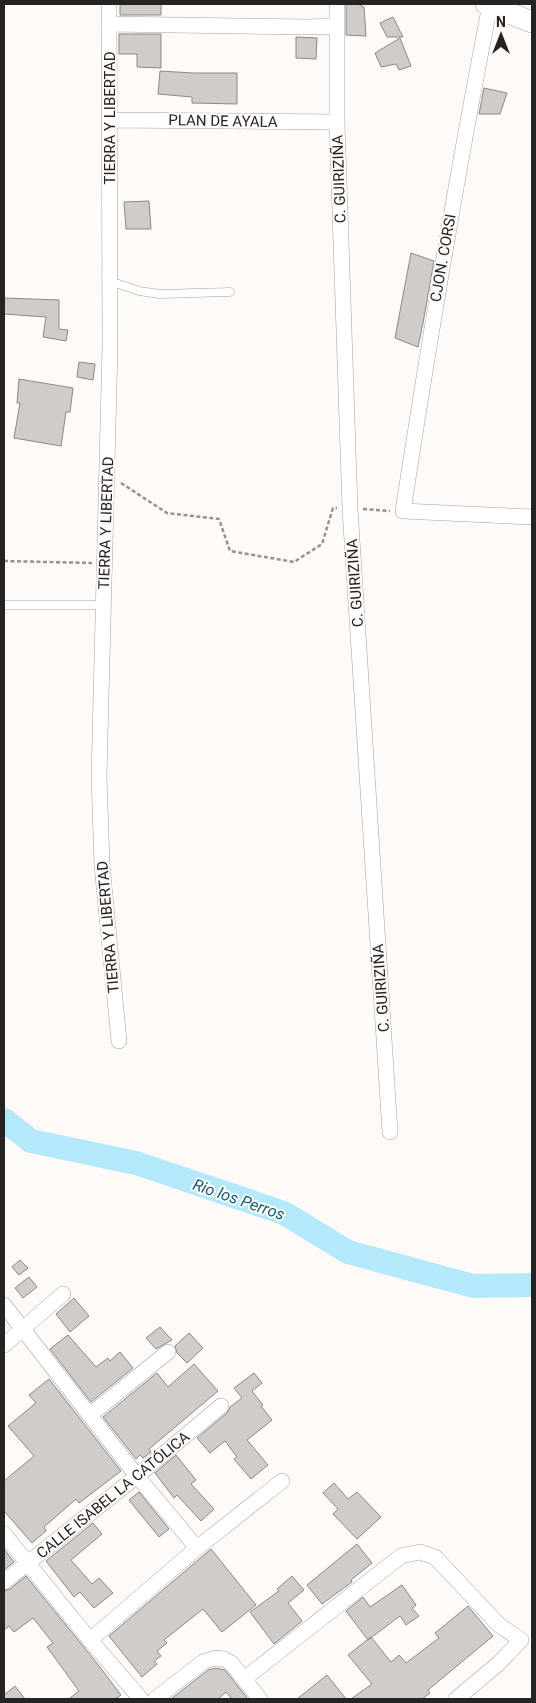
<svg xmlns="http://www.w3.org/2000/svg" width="536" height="1703" font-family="Roboto,sans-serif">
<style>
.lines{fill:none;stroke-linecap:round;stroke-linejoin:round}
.river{stroke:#b4e8fb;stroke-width:24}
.building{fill:#d0ccca;stroke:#8c8887}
.lane-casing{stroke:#a5a1a0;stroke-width:9}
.street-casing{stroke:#a5a1a0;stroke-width:16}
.secondary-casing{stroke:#a5a1a0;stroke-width:22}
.path{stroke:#959291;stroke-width:2.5;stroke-dasharray:4 2.5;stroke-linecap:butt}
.lane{stroke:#fff;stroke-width:8}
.street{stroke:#fff;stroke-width:15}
.secondary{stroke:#fff;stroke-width:21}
.labels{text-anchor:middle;stroke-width:4;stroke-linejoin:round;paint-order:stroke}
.street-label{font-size:15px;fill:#252423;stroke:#fefaf8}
.water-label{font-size:16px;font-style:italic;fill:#125f74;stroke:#fefaf8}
</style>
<rect width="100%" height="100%" fill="#fefaf8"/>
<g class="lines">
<path class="river" d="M4,1120L31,1141L136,1163L284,1213L348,1252L473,1286L532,1285"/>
</g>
<path class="building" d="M120,4H161V15H120Z
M346,4H358L364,7L366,36L346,35Z
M393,17L403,37H387L380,23Z
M119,34H161V68L137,67V54H119Z
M296,37L317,38L316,59L296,58Z
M400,38L411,66L399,70L396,64L381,67L375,53Z
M160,71L193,73H237V104L192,103V97L158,94Z
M484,88L507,93L500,114H479Z
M149,201L151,229H126L124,202Z
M411,253L434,261L423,323L418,347L395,338Z
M4,298L59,300V329L68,330L66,341L43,337L46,317L4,314Z
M79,362L95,364L93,380L77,377Z
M19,379L73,388L70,412H66L61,446L14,438L20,403H17Z
M20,1260L28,1268L19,1275L12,1267Z
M29,1277L37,1287L23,1298L15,1288Z
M74,1298L89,1316L70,1332L56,1314Z
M160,1327L172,1340L156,1349L146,1338Z
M189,1333L203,1348L187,1363L177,1353L175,1346Z
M68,1335L96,1367L108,1358L110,1361L120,1352L133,1368L91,1402L50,1349Z
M194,1364L218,1391L149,1449L151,1452L143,1458L140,1455L136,1459L103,1417L157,1373L168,1387Z
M254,1373L262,1383L252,1391L263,1405L261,1406L272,1420L247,1440L268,1465L251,1479L234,1459L237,1457L225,1441L210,1453L197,1438L227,1413L230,1407L242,1398L234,1388Z
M49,1379L121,1471L79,1503L76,1499L44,1527L46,1531L32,1543L4,1511V1481L34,1456L8,1426L36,1403L29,1395Z
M176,1455L196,1480L191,1484L214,1509L201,1521L177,1495L174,1498L155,1473Z
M334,1483L348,1499L357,1492L381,1517L357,1539L333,1514L338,1509L323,1493Z
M139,1492L169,1529L159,1537L129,1500Z
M93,1523L102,1534L71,1560L92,1584L99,1578L113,1593L94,1608L80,1592L74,1597L46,1561Z
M357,1544L372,1563L351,1580L352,1582L322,1604L307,1585Z
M4,1549L14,1562L4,1570Z
M211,1549L256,1605L222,1632L203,1609L164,1640L167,1643L157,1651L161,1656L154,1661L157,1664L142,1677L109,1636Z
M26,1576L96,1662L121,1695L115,1699H69L79,1691L47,1647L53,1643L33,1618L14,1632L9,1626L4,1630V1591L10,1589Z
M292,1576L304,1590L288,1603L302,1621L274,1644L250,1612L279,1591L277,1589Z
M402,1585L416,1605L412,1608L419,1616L406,1625L400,1616L368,1640L346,1611L363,1597L370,1607Z
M468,1606L493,1636L428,1690L430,1693L422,1699H351L372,1684L348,1655L371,1637L391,1662L399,1655L406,1663L439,1638L435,1633Z
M216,1668L225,1670L248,1699H232L226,1692L218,1699H171L208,1670Z
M327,1675L346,1699H297Z
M15,1686L25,1699H4V1695Z"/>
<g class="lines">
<defs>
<path id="lane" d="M110,281L139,291L160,294L230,292
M4,605H103"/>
<path id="street" d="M109,4L110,346L99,777L102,865L119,1041
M337,4V122L350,509L390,1132
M490,5C457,173 429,342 403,511L532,517
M109,24L308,27L337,26
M110,120L337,122
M4,1305L137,1476L197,1548
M4,1345L63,1294
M90,1415L168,1352
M4,1534L90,1640L141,1699
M4,1582L137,1476L221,1406
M90,1640L197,1548L282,1481
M244,1679L401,1556L420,1552L435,1557L499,1625L521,1640L498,1664L456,1699
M155,1699L203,1662L215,1658L224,1659L231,1663L260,1699"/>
<path id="secondary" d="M486,4L532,22"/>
</defs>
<use href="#lane" class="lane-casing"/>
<use href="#street" class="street-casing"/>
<use href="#secondary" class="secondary-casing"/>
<path class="path" d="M121,483L167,513L219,519L230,551L294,562L322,544L333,508H337
M363,509L390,511
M4,561L92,563"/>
<use href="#lane" class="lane"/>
<use href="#street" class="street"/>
<use href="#secondary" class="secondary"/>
</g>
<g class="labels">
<g class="street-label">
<text transform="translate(110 118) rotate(-90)" y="5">TIERRA Y LIBERTAD</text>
<text transform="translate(223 121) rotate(1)" y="5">PLAN DE AYALA</text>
<text transform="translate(339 179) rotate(-92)" y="5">C. GUIRIZIÑA</text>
<text transform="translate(443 258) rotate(-80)" y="5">CJON. CORSI</text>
<text transform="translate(106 523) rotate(-88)" y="5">TIERRA Y LIBERTAD</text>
<text transform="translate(355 583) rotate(-94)" y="5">C. GUIRIZIÑA</text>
<text transform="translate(108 927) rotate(-95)" y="5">TIERRA Y LIBERTAD</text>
<text transform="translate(381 988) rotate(-94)" y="5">C. GUIRIZIÑA</text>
<text transform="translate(113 1495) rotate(-39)" y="5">CALLE ISABEL LA CATÓLICA</text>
</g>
<g class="water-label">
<text transform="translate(239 1199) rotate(19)" y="6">Rio los Perros</text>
</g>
</g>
<rect width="536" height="1703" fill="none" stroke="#252423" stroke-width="10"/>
<g transform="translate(501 35)" stroke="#fefaf8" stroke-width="4" paint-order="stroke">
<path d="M0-4L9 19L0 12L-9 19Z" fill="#252423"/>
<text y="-8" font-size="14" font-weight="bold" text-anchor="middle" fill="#252423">N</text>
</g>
</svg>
